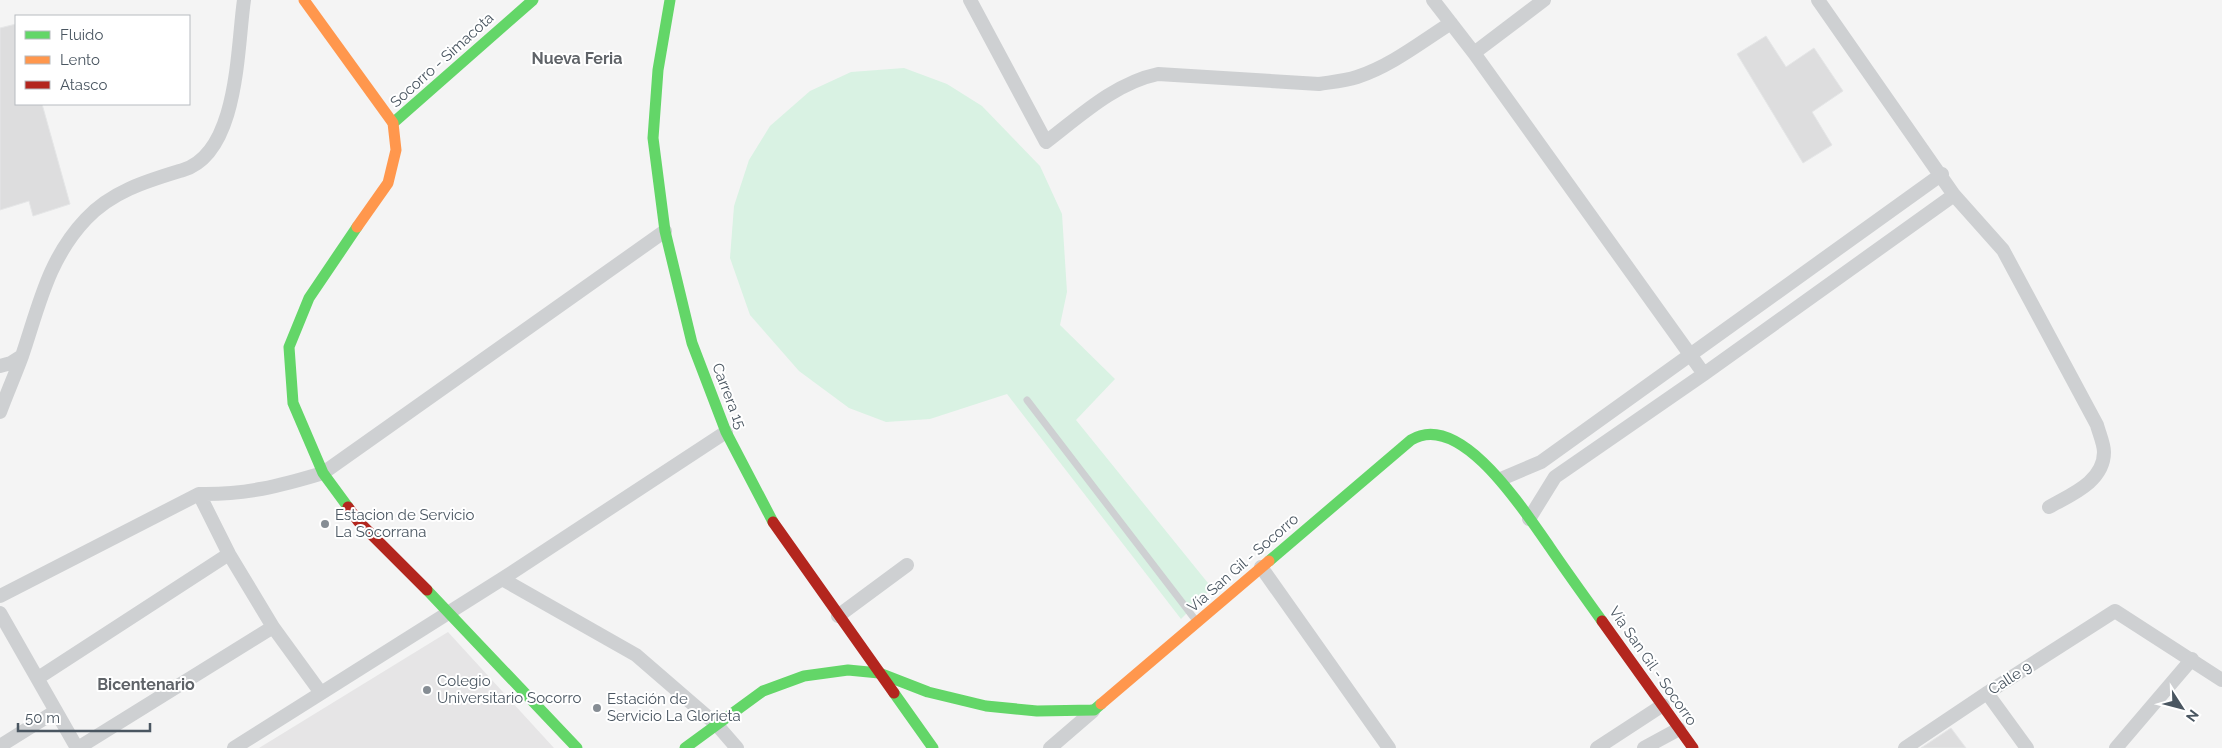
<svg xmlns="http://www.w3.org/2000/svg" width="2222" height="748" font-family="Raleway,sans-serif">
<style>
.education{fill:#e6e5e6}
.green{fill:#d9f2e3}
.building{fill:#ddddde;stroke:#e5e6e7}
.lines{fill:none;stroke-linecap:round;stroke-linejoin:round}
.lane{stroke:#ced0d2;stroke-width:7}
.street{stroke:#ced0d2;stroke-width:14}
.fast{stroke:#63d668;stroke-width:11}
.slow{stroke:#ff974d;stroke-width:11}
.jam{stroke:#b3261e;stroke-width:11}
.poi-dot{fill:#868d94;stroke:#fff;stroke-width:2}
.labels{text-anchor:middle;stroke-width:4;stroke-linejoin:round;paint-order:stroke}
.street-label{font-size:15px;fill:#4a5661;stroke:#fff}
.poi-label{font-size:15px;fill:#4a5661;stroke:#fff;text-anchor:start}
.neighbourhood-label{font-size:16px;font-weight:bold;fill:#5f6368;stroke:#fff}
</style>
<rect width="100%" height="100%" fill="#f4f4f4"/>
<path class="education" d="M448,632L554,748H259Z"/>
<path class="green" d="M904,68L947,84L982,106L1040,166L1062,214L1067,292L1060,325L1115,379L1076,420L1212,588L1181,619L1007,394L930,419L886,422L849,408L799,371L750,315L730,258L734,206L749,160L770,126L810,91L851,72Z"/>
<path class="building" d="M16,24V104H42L70,204L33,216L29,201L0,210V28Z
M1766,36L1786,67L1814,48L1843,91L1812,112L1832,145L1803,163L1737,54Z
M1951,728L1966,748H1921Z"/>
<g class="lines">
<path class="lane" d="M1027,400L1194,618"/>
<path class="street" d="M970,0L1046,142C1080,116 1115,83 1158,74L1319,84C1332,82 1345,81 1357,77C1391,66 1421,42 1451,23
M1433,0L1474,53L1704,374
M1818,0L1954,195L2003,250L2097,425C2099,433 2104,444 2104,452C2104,482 2070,495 2049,507
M1474,53L1544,0
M0,366L11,363L22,356
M0,412C7,393 15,375 22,356C39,306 48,259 86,219C112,191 147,181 183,170C239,153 237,47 244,0
M1501,479L1541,462L1942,174
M199,494L229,554L273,627L321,693
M1529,519L1555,477L1704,374L1954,195
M1261,567L1389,748
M502,579L636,655L717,725L737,748
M0,596L199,494C245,495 280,486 323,473L665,231
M0,613L77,748
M838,616L907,565
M38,678L229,554
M1987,693L2027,748
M0,746L56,711
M78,748L273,627
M234,748L502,579L726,432
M1050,748L1093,711
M1597,748L1663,705
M1644,748L1679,729
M1905,748L1987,693L2115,611L2222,680
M2116,748L2192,659"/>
<path class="fast" d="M670,0L658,70L653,138L665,231L692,343L726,432L773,522
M393,123L533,0
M348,507L323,473L293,403L289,347L309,298L357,227
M1269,561L1411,440C1461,409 1526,514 1549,546C1566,571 1584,596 1602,621
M427,590L577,748
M894,693L933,748
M685,748L763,691L804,676L848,670L879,673L928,692L986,706L1037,711L1094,710L1101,704"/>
<path class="slow" d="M304,0L393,123L396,150L388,183L357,227
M1101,704L1269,561"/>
<path class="jam" d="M348,507L358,521L427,590
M773,522L894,693
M1602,621L1693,748"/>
</g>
<g class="poi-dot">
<circle cx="325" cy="524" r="5"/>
<circle cx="427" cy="690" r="5"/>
<circle cx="597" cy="708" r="5"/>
</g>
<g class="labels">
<g class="street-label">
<text transform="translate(442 60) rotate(-42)" y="5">Socorro - Simacota</text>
<text transform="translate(729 396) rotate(69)" y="5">Carrera 15</text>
<text transform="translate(1243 563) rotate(-41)" y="5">Vía San Gil - Socorro</text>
<text transform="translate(1653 666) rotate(55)" y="5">Vía San Gil - Socorro</text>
<text transform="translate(2010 678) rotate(-33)" y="5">Calle 9</text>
</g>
<g class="poi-label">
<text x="335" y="520">Estacion de Servicio<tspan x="335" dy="17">La Socorrana</tspan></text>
<text x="437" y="686">Colegio<tspan x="437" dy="17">Universitario Socorro</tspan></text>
<text x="607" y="704">Estación de<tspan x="607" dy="17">Servicio La Glorieta</tspan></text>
</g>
<g class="neighbourhood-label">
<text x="577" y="64">Nueva Feria</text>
<text x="146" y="690">Bicentenario</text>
</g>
</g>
<rect x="15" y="15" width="175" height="90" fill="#ffffff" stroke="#b7bbc0"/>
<rect x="25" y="31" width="25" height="8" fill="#63d668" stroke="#b7bbc0"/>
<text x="60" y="40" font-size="15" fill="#4a5661">Fluido</text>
<rect x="25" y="56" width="25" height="8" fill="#ff974d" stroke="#b7bbc0"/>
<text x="60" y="65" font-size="15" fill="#4a5661">Lento</text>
<rect x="25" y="81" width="25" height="8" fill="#b3261e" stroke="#b7bbc0"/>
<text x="60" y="90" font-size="15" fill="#4a5661">Atasco</text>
<g transform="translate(2182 708) rotate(126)" stroke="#ffffff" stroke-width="4" paint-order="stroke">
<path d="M0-4L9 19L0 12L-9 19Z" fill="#4a5661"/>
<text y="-8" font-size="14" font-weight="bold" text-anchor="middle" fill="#4a5661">N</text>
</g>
<path d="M18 723v8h132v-8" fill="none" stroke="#4a5661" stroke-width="2.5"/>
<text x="25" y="723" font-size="15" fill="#4a5661" stroke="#ffffff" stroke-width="4" paint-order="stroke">50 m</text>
</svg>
